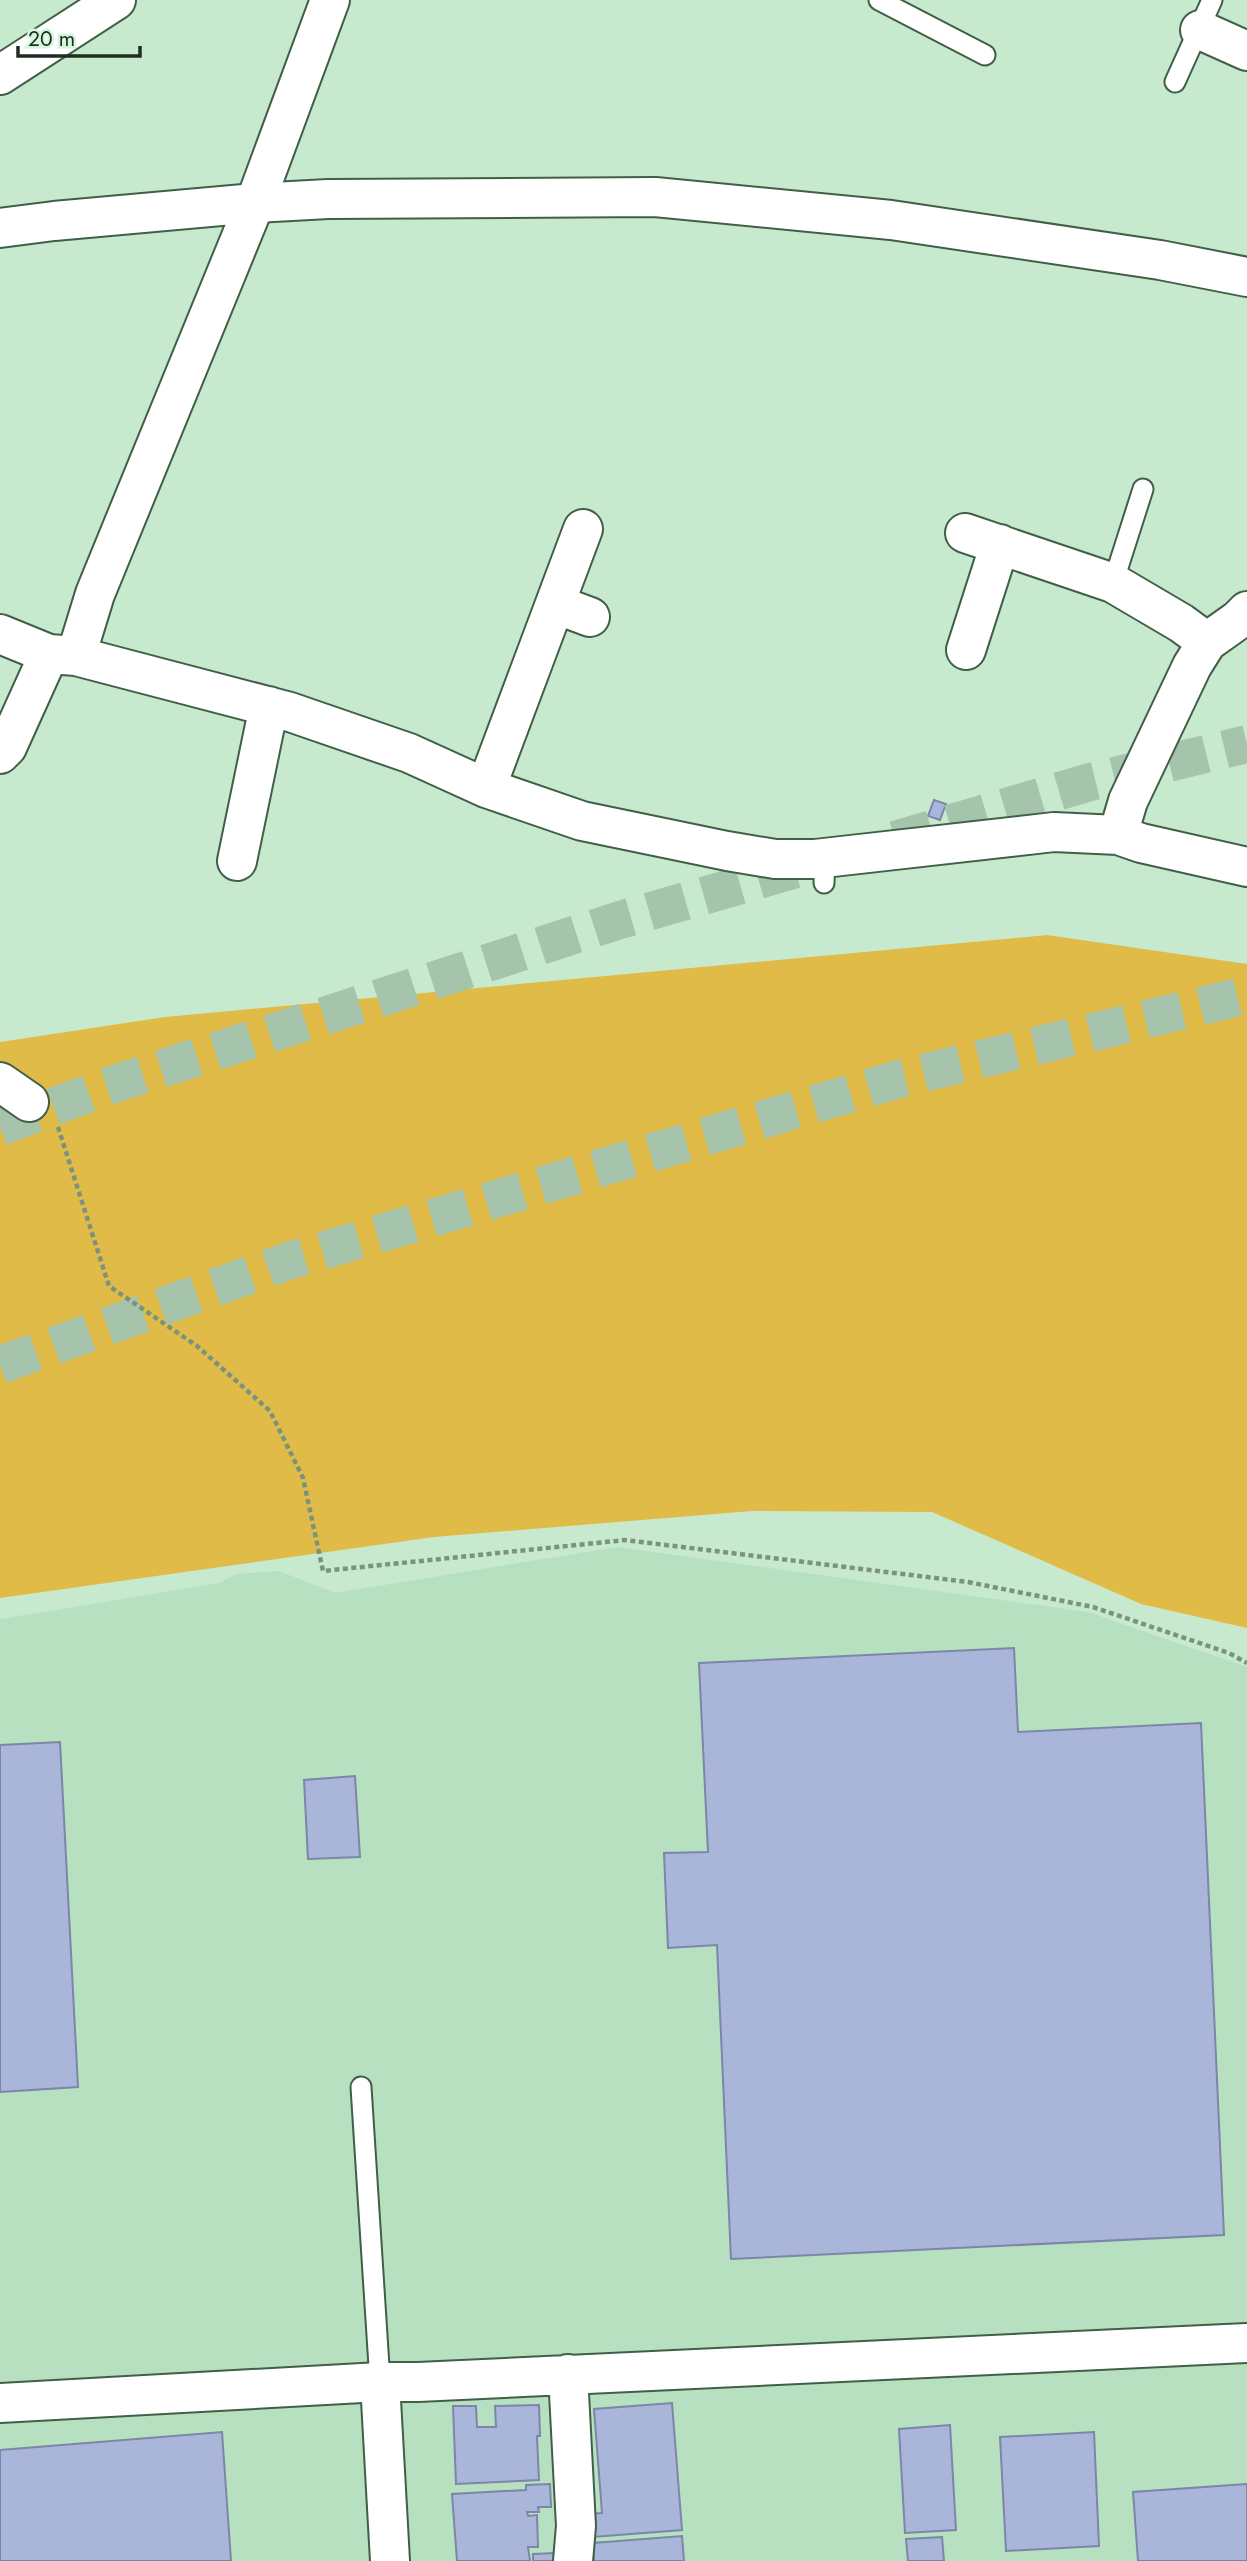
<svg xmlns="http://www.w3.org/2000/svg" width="1247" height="2561" font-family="Jost,sans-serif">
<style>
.built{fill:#b6e0bf}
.green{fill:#e1bb47}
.building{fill:#aab6d9;stroke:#7b86a8;stroke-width:2}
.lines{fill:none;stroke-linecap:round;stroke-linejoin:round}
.highway-tunnel{stroke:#a5c4ab;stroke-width:38;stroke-dasharray:38 19;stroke-linecap:butt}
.lane-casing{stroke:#415f47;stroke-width:23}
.street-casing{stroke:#415f47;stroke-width:42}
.secondary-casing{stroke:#415f47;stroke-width:42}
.path{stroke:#7a937f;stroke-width:4.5;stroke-dasharray:5 3.5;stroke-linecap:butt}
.lane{stroke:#fff;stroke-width:19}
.street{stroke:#fff;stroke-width:38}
.secondary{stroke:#fff;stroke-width:38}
</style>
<rect width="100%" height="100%" fill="#c7eace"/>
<path class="built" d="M617,1547L1088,1612L1247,1667V2561H0V1619L219,1583L236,1574L279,1571L335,1593Z"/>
<path class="green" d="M1047,935L1247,964V1628L1141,1604L932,1512L752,1511L434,1537L0,1598V1042L165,1017Z"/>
<path class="building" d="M934,800L946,804L940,820L928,816Z
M1014,1648L1018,1732L1201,1723L1224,2235L731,2259L717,1945L668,1948L664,1853L708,1852L699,1663Z
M60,1742L78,2087L0,2092V1745Z
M355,1776L360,1857L308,1859L304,1780Z
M672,2403L682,2530L593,2537L591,2514L602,2513L594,2409Z
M539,2405L540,2436H537L539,2480L456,2484L453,2406H476L477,2427H496L495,2406Z
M950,2425L956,2530L905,2533L899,2429Z
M222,2432L231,2561H0V2450Z
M1094,2432L1099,2546L1006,2551L1000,2437Z
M550,2484L551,2507H538L539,2512H527L528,2516L537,2515L538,2547H528L530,2561H457L452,2494L526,2490V2485Z
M1247,2484V2561H1138L1133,2492Z
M682,2536L684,2561H594L593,2543Z
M942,2537L944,2561H908L906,2539Z
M555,2553V2561H533V2554Z"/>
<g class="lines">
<path class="highway-tunnel" d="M895,840L1090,782L1247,744
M0,1127L105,1087L620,920L817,863
M0,1365L291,1260L902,1078L1247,995"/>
<defs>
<path id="lane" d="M879,0L985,55
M1175,82L1212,0
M1113,583L1143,489
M824,883L825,858
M361,2087L380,2382"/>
<path id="street" d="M1200,30L1247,51
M0,75L116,0
M965,533L1113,583L1181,623L1207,642
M555,604L590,617
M0,634L49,654L76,656L290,712L409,753L486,788L582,821L727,851L775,859H815L1054,832L1118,835L1141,843L1247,867
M966,650L1000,544
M76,656L95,594L255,203L330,0
M0,754L7,747L49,654
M486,788L583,529
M1118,835L1128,801L1192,666L1207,642L1238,620L1247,611
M237,861L269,706
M0,1082L29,1102
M568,2374L576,2526L573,2561
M0,2403L380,2382H418L1247,2343"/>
<path id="secondary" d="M0,228L54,221L255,203L328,199L655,197L891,220L1160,260L1247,277
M380,2382L390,2561"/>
</defs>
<use href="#lane" class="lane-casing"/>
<use href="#street" class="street-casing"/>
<use href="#secondary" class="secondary-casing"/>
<path class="path" d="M58,1127L109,1286L197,1346L270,1411L303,1478L323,1571L625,1540L968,1582L1093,1607L1229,1653L1247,1663"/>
<use href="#lane" class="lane"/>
<use href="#street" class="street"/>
<use href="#secondary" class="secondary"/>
</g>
<path d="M18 46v10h122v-10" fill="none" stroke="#1e2c21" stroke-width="3.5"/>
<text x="28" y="46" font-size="21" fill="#1e2c21" stroke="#d4f7db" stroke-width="5" paint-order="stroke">20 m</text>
</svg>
